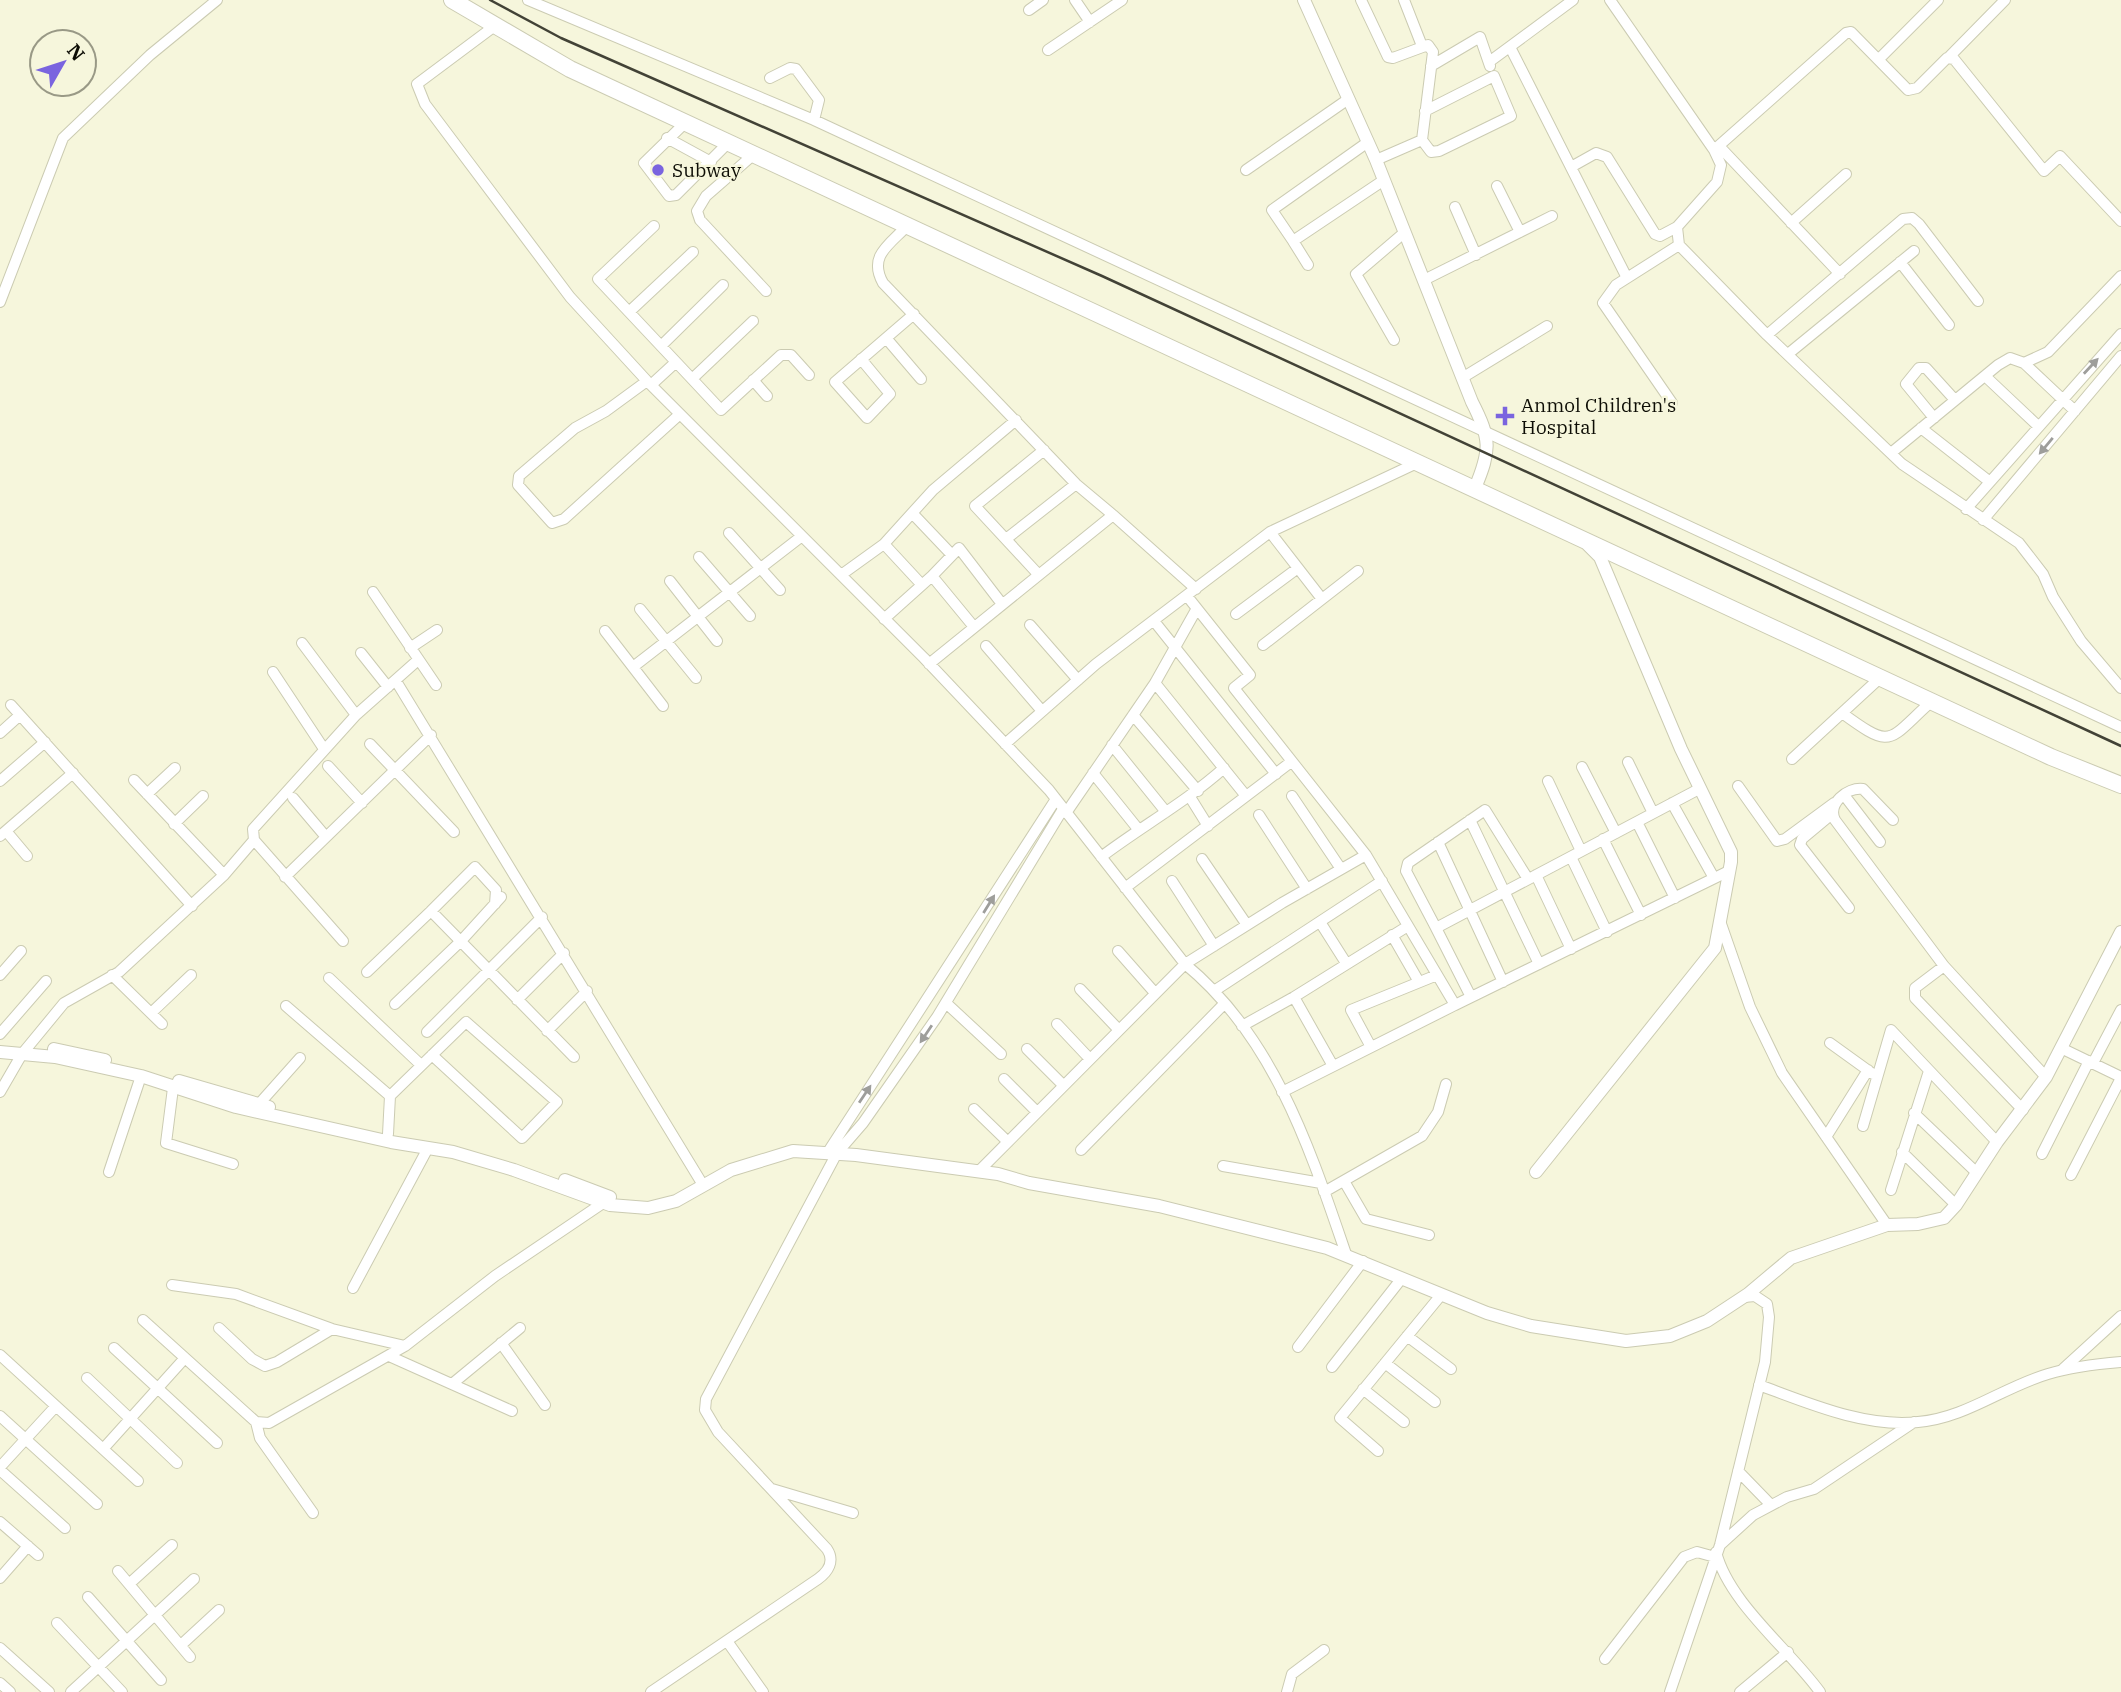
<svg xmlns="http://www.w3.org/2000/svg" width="2121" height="1692" font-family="'IBM Plex Serif',serif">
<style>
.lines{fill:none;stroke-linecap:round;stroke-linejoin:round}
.minor-casing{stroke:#cbcbb2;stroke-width:12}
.tertiary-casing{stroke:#cbcbb2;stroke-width:14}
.primary-casing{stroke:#cbcbb2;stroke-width:18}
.minor{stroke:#fff;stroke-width:10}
.tertiary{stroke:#fff;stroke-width:12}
.primary{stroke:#fff;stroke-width:16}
.rail{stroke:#424236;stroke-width:2.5}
.oneway{fill:#9e9e9b}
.poi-dot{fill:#7a64df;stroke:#f6f6dc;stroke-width:2.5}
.labels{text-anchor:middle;stroke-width:5;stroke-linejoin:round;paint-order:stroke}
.poi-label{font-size:19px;fill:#0d0d05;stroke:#f6f6dc;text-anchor:start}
</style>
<rect width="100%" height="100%" fill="#f6f6dc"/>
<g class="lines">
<defs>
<path id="minor" d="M528,0L814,120L2121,727
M1075,0L1090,22
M1361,0L1388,57L1393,58L1428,45L1433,52L1422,140L1376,160
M1404,0L1422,46
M1610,0L1714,150L1721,165L1717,182L1677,227L1679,245L1767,335L1902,464L2019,543L2043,574L2053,597L2081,641L2121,688
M1029,10L1043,0
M496,25L417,84L425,104L570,297L647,381L924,658L1049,790L1185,964C1274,1037 1310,1149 1346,1254
M1510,47L1627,278
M1048,50L1122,0
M1950,56L2005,0
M1879,59L1938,0
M1489,62L1573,0
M1431,66L1480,37L1490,66
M770,78L790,68L796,69L819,100L814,120
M685,123L644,163L669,196L676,195L728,143
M667,138L711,162
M1422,140L1431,152L1439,151L1511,116L1494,76L1425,111
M1368,142L1272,210L1293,241L1384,180
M1719,146L1840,274
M1714,150L1846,33L1851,32L1908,90L1917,88L1947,58L1954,59L2044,171L2060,156L2121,221
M753,155L706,196L697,211L700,220L766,291
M1571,167L1596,153L1607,157L1655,234L1660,236L1677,227
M1246,170L1347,100
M1497,186L1520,232
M1455,207L1476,255
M1791,223L1846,174
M654,226L598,279L692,379L753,321
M907,226C889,245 868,256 883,283L1076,484L1113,515L929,664
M1293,241L1308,265
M1900,262L1949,325
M1424,280L1552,216
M0,302L63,138L150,55L217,0
M629,312L693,252
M1767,335L1903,219L1912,218L1919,224L1978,301
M886,338L921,379
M1394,340L1356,274L1405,232
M661,346L723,285
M1788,354L1914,251
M861,359L890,394L867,418L835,382L914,314
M2024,363L2075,411
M1985,376L2038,426
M1462,378L1547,326
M692,379L721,410L781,355H791L809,375
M753,380L767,396
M647,381L606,411L575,428L519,476L518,485L552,523L564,519L680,414
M651,385L676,362
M1672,403L1603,303L1616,285L1679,245
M1934,418L1906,384L1919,368H1926L1955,400
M1921,428L1990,482
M1891,453L1998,365L2010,358L2024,363L2048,352L2121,276
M1966,509L2121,334
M913,514L952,555
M1113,515L1196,589
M1983,520L2121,356
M1270,532L1322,599
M729,533L780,590
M1006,539L1076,484
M884,544L922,585
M699,557L750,616
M1038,574L975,506L1044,450
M841,575L884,544L933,490L1016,420
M932,576L959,548L1002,604
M670,581L717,641
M373,592L436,685
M640,609L696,678
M1236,614L1298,568
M884,619L932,576L974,627
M1154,621L1276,774
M1030,625L1078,680
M605,631L663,706
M302,643L356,715
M1263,645L1358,571
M986,646L1042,711
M410,648L437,630
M361,653L388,687
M633,667L802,536
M273,672L324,749
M396,681L703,1185
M1155,683L1246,796
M11,705L192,906
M1842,713C1894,751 1887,741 1932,701
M1133,715L1198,791
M0,733L20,715
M370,744L454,832
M1005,744L1096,664L1270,532L1419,462
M1112,745L1166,812
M1792,759L1881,677
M1628,762L1653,813
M328,766L362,803
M1582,767L1616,833
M1093,773L1138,829
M134,780L224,875
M0,781L45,742
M1548,781L1581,851
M1738,786L1777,841L1785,839L1834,803
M147,794L175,768
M1844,795L1880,842
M1292,796L1341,869
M1190,797L1208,826
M293,798L326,837
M1672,803L1714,878
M1066,813L1155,683L1196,610
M1832,814L1802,839L1800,845L1849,908
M1259,815L1307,889
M1470,820L1539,964
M1893,820L1863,789C1847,787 1827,804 1835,820L1944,966L2046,1077
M1637,822L1675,898
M174,824L203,796
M6,831L27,856
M0,836L73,773
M1603,839L1641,915
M1438,842L1503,982
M1101,857C1142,826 1186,802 1224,768
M1571,857L1607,932
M1202,859L1247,925
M1536,875L1571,949
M285,877L431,735
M1528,879L1485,810L1408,863L1406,871L1436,928L1699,789
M1172,881L1214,946
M1125,888L1291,762
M431,911L475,867L496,890L495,904
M1720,921L1750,1007L1782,1073L1887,1225
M1320,922L1346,963
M1436,928L1471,997
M1392,935L1419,982
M343,941L254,840L253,829L356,715L418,660
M1118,951L1155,993
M1944,966L1915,988V998L2023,1110
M367,972L431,911L574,1057
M0,975L21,951
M112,975L162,1024
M329,978L421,1065
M1080,989L1118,1029
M1214,991L1382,881
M1294,997L1408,926
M517,1000L564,953
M946,1003L1001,1054
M395,1004L461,941L501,897
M1455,1005L1729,871
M286,1006L390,1096
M151,1013L191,975
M1057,1024L1089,1058
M1242,1026L1294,997L1333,1066
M547,1031L587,991
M427,1032L542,917
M0,1034L46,981
M1830,1043L1873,1074
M1371,1047L1351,1010L1437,975
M1027,1049L1063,1085
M2063,1049L2121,1077
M2093,1063L2121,1010
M1004,1079L1037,1112
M173,1088L166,1143L233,1164
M0,1092L22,1054L64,1003L119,972L224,875L254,840
M1282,1092L1455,1005L1366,855
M259,1104L300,1058
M974,1109L1008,1142
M1914,1113L1977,1173
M1863,1126L1891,1030L1997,1142
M388,1134L390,1096L466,1022L557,1102L522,1138L432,1055
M1826,1137L1868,1070
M1081,1150L1224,1004
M828,1152L1056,799
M1902,1152L1956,1205
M2042,1154L2089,1061
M1223,1166L1321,1183
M979,1171L1185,964L1282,903L1366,855L1234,688L1250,675L1187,596
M109,1172L141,1076
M2071,1175L2121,1078
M1344,1181L1366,1219L1429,1235
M1891,1190L1929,1071
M1324,1192L1422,1136L1438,1112L1446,1084
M172,1285L236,1294L332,1329L405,1346
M353,1288L428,1148
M143,1320L256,1422L269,1423L405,1346L495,1276L603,1203V1197
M219,1328L252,1359L265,1366L277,1362L332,1329
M1407,1336L1451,1369
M501,1343L545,1405
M1298,1347L1363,1261
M114,1348L217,1443
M0,1355L138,1481
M389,1356L512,1411
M1385,1363L1435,1402
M1332,1367L1402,1278
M2063,1369L2121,1316
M87,1378L177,1463
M452,1384L520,1328
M1759,1385C1808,1403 1865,1428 1918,1422C1966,1418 2003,1387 2048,1374C2071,1367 2096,1364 2121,1362
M1363,1389L1404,1422
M0,1416L97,1504
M256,1422L260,1438L313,1513
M103,1449L184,1359
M1378,1451L1340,1418L1441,1295
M0,1467L56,1406
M0,1470L65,1528
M1738,1471L1771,1505
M772,1489L853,1513
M0,1522L38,1555
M1720,1545L1753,1515L1787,1497L1814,1489L1914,1422
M1716,1552C1729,1603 1789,1649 1820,1692
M118,1571L190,1657
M0,1578L28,1546
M129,1584L172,1545
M88,1597L161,1680
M57,1623L122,1692
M727,1641L763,1692
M181,1645L219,1610
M0,1648L49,1692
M1605,1659L1684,1557L1697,1552L1715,1557
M0,1683L10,1692
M71,1692L194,1579
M651,1692L818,1579C828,1572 835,1561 827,1549L718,1432L705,1410L706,1399L837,1153L863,1123L937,1017L1063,809
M1287,1692L1292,1674L1324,1650
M1670,1692L1720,1545L1765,1362L1769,1317L1767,1304L1755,1296L1744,1297
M1740,1692L1788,1652"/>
<path id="tertiary" d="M1304,0L1376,160L1472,402C1491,439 1491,450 1475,488
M54,1049L105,1060
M0,1052L55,1057L141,1076L236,1107L391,1142L453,1152L514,1170L610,1205L648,1208L676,1201L731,1170L793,1151L856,1155L998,1174L1029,1183L1159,1206L1327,1248L1487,1313L1531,1326L1626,1341L1670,1336L1707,1321L1748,1294L1791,1258L1887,1225L1918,1224L1944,1218L1956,1205L1997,1142L2046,1077L2121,932
M179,1081L269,1107
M1536,1172L1715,948L1731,862V852L1681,749L1600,557L1588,545
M565,1180L610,1197"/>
<path id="primary" d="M452,0L570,69L2051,757L2121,785"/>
</defs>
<use href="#minor" class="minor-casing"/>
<use href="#tertiary" class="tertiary-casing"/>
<use href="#primary" class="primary-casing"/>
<use href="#minor" class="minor"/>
<use href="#tertiary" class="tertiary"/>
<use href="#primary" class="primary"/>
<path class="rail" d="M490,0L561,38L1102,276L2121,746"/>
</g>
<defs><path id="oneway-solid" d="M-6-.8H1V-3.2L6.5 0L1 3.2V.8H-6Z" transform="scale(1.75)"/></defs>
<g class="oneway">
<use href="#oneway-solid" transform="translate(2091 366) rotate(-47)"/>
<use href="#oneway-solid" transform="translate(2046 446) rotate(130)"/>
<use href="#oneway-solid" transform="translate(989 904) rotate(-58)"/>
<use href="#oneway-solid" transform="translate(926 1034) rotate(124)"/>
<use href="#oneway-solid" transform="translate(865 1094) rotate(-56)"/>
</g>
<g class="poi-dot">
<circle cx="658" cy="170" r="7"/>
<path d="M1501.5 405.5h7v7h7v7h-7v7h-7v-7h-7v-7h7z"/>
</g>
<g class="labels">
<g class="poi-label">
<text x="672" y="177">Subway</text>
<text x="1521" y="412">Anmol Children's<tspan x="1521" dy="22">Hospital</tspan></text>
</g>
</g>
<g transform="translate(63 63) rotate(51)"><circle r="33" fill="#f6f6dc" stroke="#999986" stroke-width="2"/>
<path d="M0-5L12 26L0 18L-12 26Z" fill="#7a64df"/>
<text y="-10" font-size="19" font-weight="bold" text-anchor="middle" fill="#0d0d05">N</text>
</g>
</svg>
